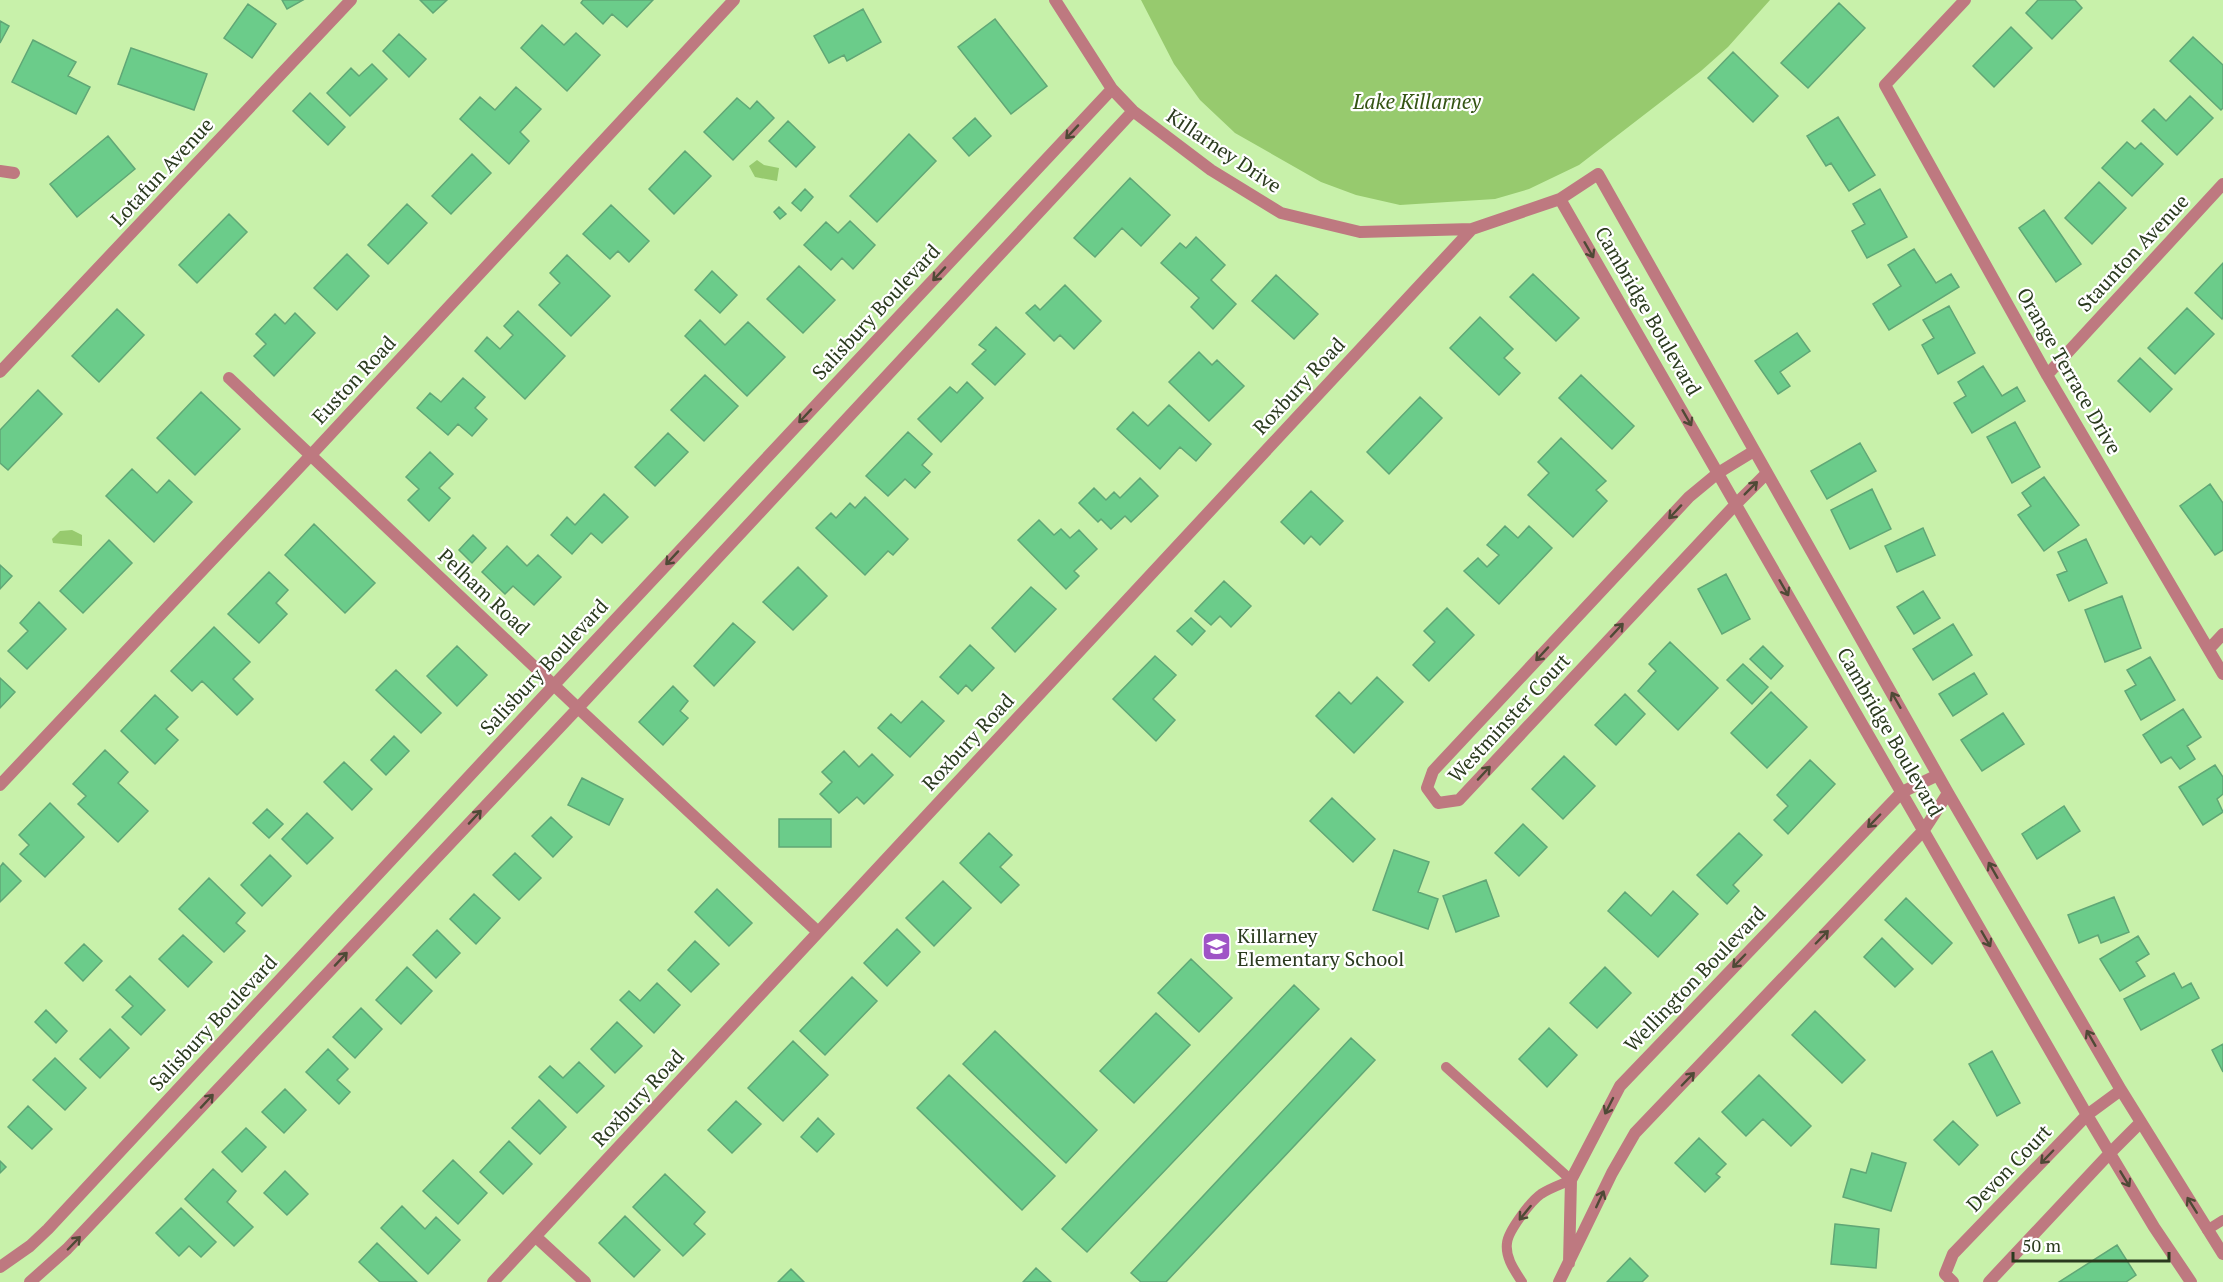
<svg xmlns="http://www.w3.org/2000/svg" width="2223" height="1282" font-family="'PT Serif',serif">
<style>
.water{fill:#97ca6e}
.building{fill:#6bcc8a;stroke:#60a776;stroke-width:1.5}
.lines{fill:none;stroke-linecap:round;stroke-linejoin:round}
.service{stroke:#be7980;stroke-width:10}
.minor{stroke:#be7980;stroke-width:12}
.oneway{stroke:#4f4a36}
.labels{text-anchor:middle;stroke-width:4.5;stroke-linejoin:round;paint-order:stroke}
.street-label{font-size:20px;fill:#2a3a1e;stroke:#fff}
.poi-label{font-size:20px;fill:#2a3a1e;stroke:#fff;text-anchor:start}
.water-label{font-size:21px;font-style:italic;fill:#335313;stroke:#fff}
</style>
<rect width="100%" height="100%" fill="#c8f1aa"/>
<path class="water" d="M1141,0H1770L1728,47L1701,71L1579,165L1529,189L1495,199L1400,205L1356,195L1321,182L1235,133L1200,100L1174,64Z
M757,160L764,165L779,168L777,181L755,177L749,166Z
M72,530L82,535V546L53,543L52,539L60,531Z"/>
<path class="building" d="M282,0H303L287,9Z
M420,0H447L433,13Z
M583,0H653L627,27L612,14L603,24L581,3Z
M2038,0H2075L2082,8L2052,39L2026,13Z
M1839,3L1865,28L1808,88L1781,63Z
M248,4L276,24L252,58L224,38Z
M863,9L881,42L847,61L844,55L829,63L814,36Z
M995,19L1047,86L1011,114L958,47Z
M0,21L9,26L0,43Z
M542,25L564,45L576,33L600,55L567,91L521,48Z
M2011,27L2032,48L1994,87L1973,66Z
M399,34L426,59L409,77L383,51Z
M2193,37L2223,65V108L2221,110L2170,61Z
M33,40L76,62L68,76L90,87L76,114L12,82Z
M131,48L207,74L194,110L118,84Z
M1733,52L1778,96L1753,122L1708,78Z
M372,64L387,79L350,116L327,93L351,68L359,76Z
M516,87L541,109L520,132L529,141L509,164L460,119L480,97L495,110Z
M310,93L345,127L328,145L293,111Z
M2190,96L2213,118L2177,155L2142,121L2154,109L2166,121Z
M737,98L750,109L757,101L774,118L733,160L704,132Z
M1838,117L1875,175L1849,191L1831,163L1826,166L1807,136Z
M975,118L991,136L969,156L953,138Z
M788,121L815,147L796,167L769,141Z
M909,134L936,161L877,222L850,196Z
M108,136L135,169L77,217L50,184Z
M2127,142L2135,149L2141,143L2163,164L2132,196L2102,168Z
M685,151L711,176L674,214L649,189Z
M472,154L491,173L451,214L432,196Z
M1130,178L1170,215L1141,246L1122,228L1095,257L1074,238Z
M2099,182L2126,208L2092,244L2065,218Z
M805,189L813,197L801,211L792,203Z
M1880,189L1907,237L1867,258L1852,231L1865,224L1853,204Z
M407,204L427,223L388,264L368,245Z
M611,205L649,241L629,262L618,251L610,259L583,234Z
M779,207L786,214L780,219L774,212Z
M2044,210L2081,264L2056,282L2019,228Z
M229,214L247,232L197,283L179,265Z
M850,221L875,245L853,269L842,258L831,270L804,245L826,222L838,233Z
M1196,237L1225,265L1211,280L1236,304L1213,329L1191,307L1199,298L1161,263L1180,243L1186,248Z
M1914,249L1936,283L1951,274L1959,287L1889,330L1873,304L1901,286L1888,265Z
M347,254L369,276L337,310L314,288Z
M567,255L610,296L571,336L539,305L560,283L550,273Z
M2223,263V317L2222,319L2195,293Z
M799,266L835,300L803,333L767,299Z
M712,271L737,295L720,313L695,290Z
M1533,274L1579,318L1556,341L1510,297Z
M1276,275L1318,314L1294,339L1252,301Z
M1065,285L1101,321L1074,349L1060,335L1054,341L1026,313L1035,305L1040,310Z
M1949,306L1975,353L1938,374L1922,345L1934,338L1923,320Z
M2187,308L2214,334L2175,374L2148,348Z
M117,309L144,335L99,382L72,356Z
M518,311L565,356L525,399L475,351L487,337L500,349L513,335L504,326Z
M295,313L315,333L274,376L254,356L266,344L256,334L275,314L285,324Z
M1480,317L1513,349L1504,358L1520,373L1499,395L1450,348Z
M700,320L725,345L748,322L785,357L747,396L685,336Z
M996,327L1025,354L995,385L972,364L986,350L979,345Z
M1797,333L1810,351L1780,372L1790,386L1778,394L1755,361Z
M1199,352L1212,365L1217,360L1244,386L1209,421L1169,382Z
M2140,358L2172,389L2150,412L2118,381Z
M1983,366L2002,396L2017,387L2025,401L1972,433L1954,403L1966,396L1958,382Z
M705,375L738,406L704,441L671,410Z
M1581,375L1634,426L1612,449L1559,398Z
M463,378L485,397L475,408L487,419L472,436L458,424L448,435L417,408L430,393L441,402Z
M967,382L983,398L941,442L918,419L950,387L957,393Z
M38,390L62,414L8,470L0,463V430Z
M201,392L240,429L195,475L157,438Z
M1420,397L1442,418L1389,474L1367,452Z
M1169,405L1211,444L1196,461L1180,447L1160,469L1117,429L1133,412L1148,426Z
M2015,422L2040,467L2012,483L1987,437Z
M908,432L932,454L922,465L930,472L915,488L905,479L888,496L866,476Z
M668,433L688,452L655,486L635,467Z
M1561,438L1606,481L1596,490L1607,501L1573,537L1528,495L1549,473L1538,462Z
M1860,443L1876,471L1827,499L1811,471Z
M430,452L453,474L439,488L450,498L429,521L408,500L419,489L406,477Z
M132,469L157,493L169,480L192,502L154,542L106,496Z
M2044,477L2079,525L2044,551L2018,515L2031,506L2022,493Z
M1140,478L1158,496L1131,522L1125,516L1111,529L1101,519L1098,522L1079,503L1094,488L1106,500L1114,492L1120,498Z
M2210,484L2223,503V550L2215,555L2180,506Z
M1872,489L1891,529L1850,549L1831,510Z
M1311,491L1343,521L1320,545L1311,536L1304,544L1281,522Z
M604,494L628,517L602,543L591,533L572,554L551,535L567,517L575,525Z
M865,497L908,539L893,555L888,551L865,575L816,528L831,513L836,518L850,503L855,508Z
M1039,520L1054,535L1061,529L1070,538L1079,530L1097,549L1074,571L1079,576L1066,589L1018,540Z
M314,524L375,583L345,613L285,555Z
M1505,526L1518,538L1529,526L1552,548L1499,604L1464,571L1478,558L1487,567L1499,555L1487,545Z
M1923,528L1935,555L1897,572L1885,546Z
M473,535L486,548L472,563L459,550Z
M2086,539L2107,583L2069,601L2057,575L2067,571L2058,552Z
M109,540L132,563L83,613L60,591Z
M507,546L527,566L538,555L561,577L534,605L513,586L505,594L482,572Z
M0,565L12,576L0,589Z
M798,567L827,596L793,630L763,602Z
M269,572L288,590L276,603L287,614L259,643L228,614Z
M1726,574L1750,619L1722,634L1698,589Z
M1224,581L1251,606L1231,627L1220,616L1211,625L1195,611Z
M1031,587L1056,609L1015,652L992,628Z
M1923,591L1940,618L1914,634L1897,607Z
M2122,596L2141,648L2105,662L2085,610Z
M39,602L66,629L27,669L8,651L28,631L20,623Z
M1447,608L1474,635L1429,681L1413,665L1435,642L1424,631Z
M1191,618L1205,631L1192,645L1177,631Z
M733,623L755,642L714,686L694,666Z
M1953,624L1972,655L1933,680L1913,649Z
M214,627L250,662L233,679L253,699L237,715L202,681L192,691L171,671Z
M1670,642L1718,688L1678,730L1638,691L1656,671L1649,664Z
M970,645L994,668L972,691L966,685L958,694L940,677Z
M457,646L487,675L457,706L427,676Z
M1763,646L1783,666L1771,679L1750,659Z
M1155,656L1176,675L1153,699L1175,720L1156,741L1113,699Z
M2150,657L2175,700L2141,720L2125,691L2136,685L2127,670Z
M1743,664L1768,687L1752,704L1727,680Z
M396,670L441,713L421,733L376,690Z
M1974,673L1987,694L1953,716L1939,694Z
M1377,677L1403,702L1354,753L1316,716L1339,692L1351,704Z
M0,678L15,692L0,708Z
M673,686L688,701L680,711L688,718L663,745L639,722Z
M1771,692L1807,727L1767,768L1731,733Z
M1625,694L1645,714L1616,745L1595,725Z
M155,695L178,717L166,729L178,740L155,764L121,731Z
M922,701L944,721L910,757L878,728L891,714L901,723Z
M2183,709L2201,737L2187,746L2195,759L2180,769L2171,757L2161,763L2143,735Z
M2003,713L2024,744L1982,771L1961,740Z
M394,736L409,751L386,775L371,760Z
M105,750L128,772L118,783L148,811L118,842L78,804L86,796L73,784Z
M844,751L859,767L872,754L893,775L864,804L857,797L839,813L820,794L832,782L822,772Z
M1564,756L1595,786L1563,819L1532,789Z
M1810,760L1835,784L1788,834L1774,820L1788,806L1777,795Z
M344,762L372,789L352,810L324,782Z
M2215,765L2223,777V794L2217,799L2223,812L2203,825L2179,787Z
M582,778L623,799L609,825L568,805Z
M1332,798L1375,839L1353,862L1310,821Z
M50,803L84,837L45,877L20,854L29,845L19,835Z
M2064,806L2080,831L2037,859L2022,834Z
M267,809L283,824L269,838L253,823Z
M307,813L333,838L307,864L282,839Z
M551,817L572,837L553,857L532,836Z
M779,819H831V847H779Z
M1523,824L1547,847L1519,876L1495,853Z
M989,833L1012,855L1000,867L1019,885L1001,903L960,863Z
M1739,833L1762,855L1733,885L1739,891L1727,904L1697,875Z
M1394,850L1429,862L1418,892L1438,899L1428,929L1373,910Z
M515,853L541,878L519,900L493,875Z
M270,855L291,876L262,906L241,885Z
M3,863L21,881L0,902V867Z
M209,878L245,913L236,923L245,931L224,952L179,909Z
M1486,880L1499,916L1456,932L1443,896Z
M943,881L971,908L934,946L906,918Z
M717,889L752,923L729,946L695,912Z
M1673,891L1698,914L1658,957L1608,911L1625,892L1651,916Z
M474,894L500,918L476,944L450,919Z
M2114,897L2129,932L2101,943L2098,935L2079,943L2068,915Z
M1906,898L1952,943L1932,964L1885,920Z
M897,929L920,952L887,986L864,963Z
M437,930L460,953L436,978L413,955Z
M183,935L212,962L188,987L159,959Z
M2138,936L2149,954L2136,962L2145,976L2120,991L2100,959Z
M1882,938L1913,969L1895,987L1864,957Z
M695,941L719,964L691,992L668,970Z
M84,944L102,961L83,981L65,963Z
M1191,959L1232,998L1199,1032L1158,993Z
M407,967L432,991L401,1024L376,1000Z
M1605,967L1631,993L1597,1028L1570,1003Z
M2174,973L2182,988L2191,983L2199,998L2141,1030L2124,999Z
M130,976L165,1010L141,1035L122,1017L133,1006L116,990Z
M852,977L877,1001L825,1055L800,1031Z
M657,983L680,1005L654,1033L620,1000L629,991L640,1001Z
M1294,985L1319,1009L1087,1252L1062,1229Z
M361,1008L382,1029L355,1058L333,1037Z
M46,1010L67,1031L56,1043L35,1022Z
M1815,1011L1865,1060L1842,1083L1792,1035Z
M1156,1013L1190,1045L1134,1103L1100,1071Z
M617,1022L642,1046L615,1073L591,1049Z
M1549,1028L1577,1055L1547,1087L1519,1059Z
M110,1029L129,1048L100,1078L80,1059Z
M995,1031L1097,1130L1066,1163L963,1064Z
M1351,1038L1375,1060L1166,1282H1141L1131,1273Z
M793,1041L828,1075L783,1121L748,1088Z
M2223,1044V1072L2212,1050Z
M328,1049L348,1069L337,1080L350,1092L339,1104L306,1072Z
M1992,1051L2020,1103L1997,1116L1969,1064Z
M55,1058L86,1088L65,1110L33,1080Z
M579,1062L604,1086L577,1113L539,1077L550,1066L563,1078Z
M949,1075L1055,1176L1022,1210L917,1108Z
M1759,1075L1811,1126L1791,1146L1763,1119L1746,1136L1722,1112Z
M285,1089L306,1110L284,1133L262,1112Z
M539,1100L566,1127L540,1154L512,1128Z
M736,1101L761,1124L732,1153L708,1130Z
M28,1106L52,1129L32,1149L8,1127Z
M818,1118L834,1134L817,1152L801,1137Z
M1953,1121L1978,1145L1959,1165L1934,1140Z
M246,1128L266,1147L242,1172L222,1152Z
M1699,1138L1726,1164L1716,1174L1720,1177L1705,1192L1675,1163Z
M509,1141L532,1164L503,1194L480,1172Z
M1872,1153L1906,1163L1891,1211L1843,1197L1851,1169L1866,1173Z
M453,1160L487,1193L458,1224L423,1191Z
M0,1161L6,1167L0,1173Z
M213,1169L236,1191L227,1202L253,1227L234,1246L185,1199Z
M285,1171L308,1194L287,1215L264,1193Z
M665,1174L705,1212L694,1224L705,1234L683,1256L633,1207Z
M402,1206L425,1229L436,1217L460,1240L428,1274L381,1228Z
M181,1208L216,1242L201,1257L189,1246L179,1256L156,1233Z
M625,1216L660,1250L634,1277L599,1243Z
M1835,1224L1879,1229L1876,1268L1831,1264Z
M377,1243L417,1282H380L359,1262Z
M2117,1245L2136,1275L2126,1282H2059Z
M1630,1258L1648,1276L1642,1282H1607Z
M1036,1268L1051,1282H1023Z
M791,1269L804,1282H778Z"/>
<g class="lines">
<path class="service" d="M1446,1067L1571,1180C1562,1184 1550,1188 1541,1194C1531,1201 1508,1231 1507,1243C1505,1258 1515,1271 1522,1282
M2207,1230L2223,1220"/>
<path class="minor" d="M1055,0L1112,89L1133,111L1211,170L1281,213L1360,232L1472,229L1560,199L1598,174L1948,793L2121,1090L2223,1254
M1965,0L1885,85L2047,375L2223,674
M0,171L14,173
M1560,199L2087,1115L2154,1227L2191,1282
M0,372L351,0
M2047,375L2223,184
M229,378L578,708L818,932
M1754,451L1718,473L1689,497L1433,771L1427,788L1438,803L1459,800L1736,504L1767,473
M2209,649L2223,634
M0,785L311,455L734,0
M536,1237L585,1282
M1569,1263L1571,1180L1620,1086L1902,792L1938,775
M0,1267L30,1246L48,1229L554,685L1112,89
M30,1282L67,1249L578,708L1133,111
M493,1282L1472,229
M1559,1282L1612,1173L1635,1133L1924,830L1948,793
M1953,1282L1945,1274L1953,1254L2087,1115L2121,1090
M1989,1282L2110,1153L2141,1122"/>
</g>
<defs><path id="oneway-shaft" d="M-6 0H5M1.5-3L5.5 0L1.5 3" fill="none" stroke-width="1.6" stroke-linecap="round" stroke-linejoin="round" transform="scale(1.5)"/></defs>
<g class="oneway">
<use href="#oneway-shaft" transform="translate(1072 132) rotate(133)"/>
<use href="#oneway-shaft" transform="translate(1589 250) rotate(60)"/>
<use href="#oneway-shaft" transform="translate(939 274) rotate(133)"/>
<use href="#oneway-shaft" transform="translate(805 416) rotate(133)"/>
<use href="#oneway-shaft" transform="translate(1687 418) rotate(60)"/>
<use href="#oneway-shaft" transform="translate(1751 488) rotate(-45)"/>
<use href="#oneway-shaft" transform="translate(1675 512) rotate(133)"/>
<use href="#oneway-shaft" transform="translate(672 558) rotate(133)"/>
<use href="#oneway-shaft" transform="translate(1784 588) rotate(60)"/>
<use href="#oneway-shaft" transform="translate(1617 630) rotate(-47)"/>
<use href="#oneway-shaft" transform="translate(1542 654) rotate(133)"/>
<use href="#oneway-shaft" transform="translate(1896 700) rotate(-120)"/>
<use href="#oneway-shaft" transform="translate(1484 773) rotate(-47)"/>
<use href="#oneway-shaft" transform="translate(475 817) rotate(-47)"/>
<use href="#oneway-shaft" transform="translate(1874 821) rotate(134)"/>
<use href="#oneway-shaft" transform="translate(1993 870) rotate(-120)"/>
<use href="#oneway-shaft" transform="translate(1822 937) rotate(-46)"/>
<use href="#oneway-shaft" transform="translate(1986 939) rotate(60)"/>
<use href="#oneway-shaft" transform="translate(341 959) rotate(-47)"/>
<use href="#oneway-shaft" transform="translate(1739 961) rotate(134)"/>
<use href="#oneway-shaft" transform="translate(2091 1038) rotate(-120)"/>
<use href="#oneway-shaft" transform="translate(1688 1079) rotate(-46)"/>
<use href="#oneway-shaft" transform="translate(207 1101) rotate(-47)"/>
<use href="#oneway-shaft" transform="translate(1609 1106) rotate(117)"/>
<use href="#oneway-shaft" transform="translate(2047 1157) rotate(134)"/>
<use href="#oneway-shaft" transform="translate(2125 1179) rotate(59)"/>
<use href="#oneway-shaft" transform="translate(1600 1199) rotate(-65)"/>
<use href="#oneway-shaft" transform="translate(2192 1205) rotate(-122)"/>
<use href="#oneway-shaft" transform="translate(1525 1213) rotate(129)"/>
<use href="#oneway-shaft" transform="translate(74 1243) rotate(-46)"/>
</g>
<defs>
<symbol id="school-square" viewBox="-11 -11 22 22"><rect x="-9" y="-9" width="18" height="18" rx="4" fill="#9f54c6" stroke="#fff"/><path d="M0-5L7-2L0 1L-7-2ZM-4 1L0 2.5L4 1V4Q0 6-4 4Z" fill="#fff"/></symbol>
</defs>
<g fill-rule="evenodd">
<use href="#school-square" x="1200" y="930" width="33" height="33"/>
</g>
<g class="labels">
<g class="street-label">
<text transform="translate(1224 151) rotate(34)" y="7">Killarney Drive</text>
<text transform="translate(162 172) rotate(-47)" y="7">Lotafun Avenue</text>
<text transform="translate(2133 253) rotate(-47)" y="7">Staunton Avenue</text>
<text transform="translate(1648 311) rotate(60)" y="7">Cambridge Boulevard</text>
<text transform="translate(876 312) rotate(-47)" y="7">Salisbury Boulevard</text>
<text transform="translate(2069 371) rotate(60)" y="7">Orange Terrace Drive</text>
<text transform="translate(354 380) rotate(-47)" y="7">Euston Road</text>
<text transform="translate(1299 386) rotate(-47)" y="7">Roxbury Road</text>
<text transform="translate(484 592) rotate(43)" y="7">Pelham Road</text>
<text transform="translate(544 667) rotate(-47)" y="7">Salisbury Boulevard</text>
<text transform="translate(1509 718) rotate(-47)" y="7">Westminster Court</text>
<text transform="translate(1890 732) rotate(60)" y="7">Cambridge Boulevard</text>
<text transform="translate(968 742) rotate(-47)" y="7">Roxbury Road</text>
<text transform="translate(1695 979) rotate(-46)" y="7">Wellington Boulevard</text>
<text transform="translate(213 1023) rotate(-47)" y="7">Salisbury Boulevard</text>
<text transform="translate(638 1098) rotate(-47)" y="7">Roxbury Road</text>
<text transform="translate(2009 1168) rotate(-46)" y="7">Devon Court</text>
</g>
<g class="poi-label">
<text x="1237" y="943">Killarney<tspan x="1237" dy="23">Elementary School</tspan></text>
</g>
<g class="water-label">
<text x="1417" y="109">Lake Killarney</text>
</g>
</g>
<path d="M2013 1252v9h156v-9" fill="none" stroke="#2a3a1e" stroke-width="3"/>
<text x="2022" y="1252" font-size="18" fill="#2a3a1e" stroke="#ffffff" stroke-width="4.5" paint-order="stroke">50 m</text>
</svg>
